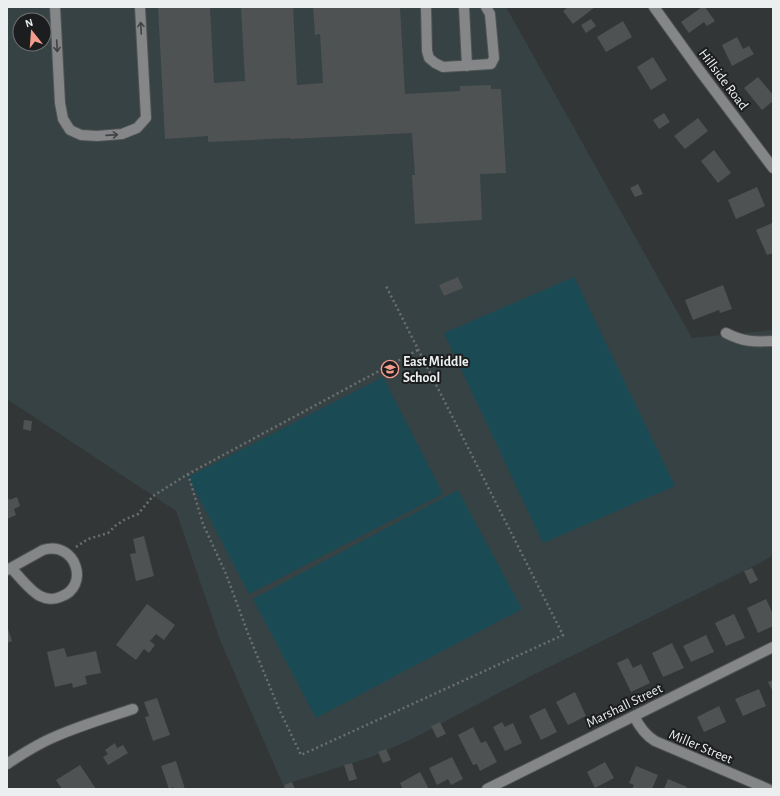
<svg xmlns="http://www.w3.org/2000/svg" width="780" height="796" font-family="'Alegreya Sans',sans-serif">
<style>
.built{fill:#374244;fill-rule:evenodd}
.green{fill:#1a4b54}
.building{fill:#4e5253}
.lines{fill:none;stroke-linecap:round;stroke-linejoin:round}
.minor-casing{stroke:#515454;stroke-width:12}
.path{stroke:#6c6f70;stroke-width:2.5;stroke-dasharray:2 3;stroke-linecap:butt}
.minor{stroke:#848687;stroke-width:10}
.oneway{stroke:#404243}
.labels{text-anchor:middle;stroke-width:4;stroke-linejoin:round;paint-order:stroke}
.street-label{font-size:14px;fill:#ecefef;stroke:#1c1d1e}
.poi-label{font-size:14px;font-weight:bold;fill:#ecefef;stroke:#1c1d1e;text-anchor:start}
</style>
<rect width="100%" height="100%" fill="#333637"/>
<path class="built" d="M7,7H506L692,338L773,330V555L762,562L531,676L412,739L371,757L283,785L220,640L176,511L7,399ZM20,20H44V44H20Z"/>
<path class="green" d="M574,277L675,486L543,543L444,333Z
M383,377L443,494L249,594L188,477Z
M458,490L522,609L316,718L253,599Z"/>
<path class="building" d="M158,7H210L214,83L245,81L241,7H293L297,85L323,83L320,34L315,35L313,7H400L405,94L460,91V86L491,85V89H501L506,173L480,174L482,220L415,224L412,175H415L412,133L290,139V138L208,142V136L165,139Z
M567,7H595L573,24L563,11L567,8Z
M702,7H705L715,21L707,26L704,22L689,33L681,22Z
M591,19L596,26L586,33L581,25Z
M623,21L632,37L606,52L597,37Z
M737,37L743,49L749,46L754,54L732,66L722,45Z
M653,57L667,80L651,90L637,67Z
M758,77L773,95V101L762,110L744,88Z
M664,113L670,122L659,129L653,120Z
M698,118L708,131L685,149L674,136Z
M714,150L731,173L718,183L701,161Z
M638,184L643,194L635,197L630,188Z
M757,187L765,206L736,219L728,200Z
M772,223L773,226V253L767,255L756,230Z
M458,277L463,288L444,296L439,285Z
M723,285L732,309L720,313L719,310L693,320L685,300Z
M24,420L32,421L31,431L23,429Z
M7,495L9,500L17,497L20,506L14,509L16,515L7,519Z
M144,536L154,576L136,581L130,554L136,553L133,539Z
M752,568L758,580L750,584L744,571Z
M766,599L773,614V626L758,633L747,608Z
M147,604L175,625L164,640L156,634L150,641L155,645L149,653L144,649L136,660L116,645Z
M734,614L745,638L726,646L715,623Z
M7,626L12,641L7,643Z
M706,635L714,652L691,662L683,646Z
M672,643L684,668L663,677L652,653Z
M64,648L67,657L96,651L101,673L85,676L87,684L73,688L72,683L55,687L47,652Z
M628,658L633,668L641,664L650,683L631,692L617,663Z
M773,680V692L768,682Z
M759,689L766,706L743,716L735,699Z
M575,692L586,716L568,725L556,702Z
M157,698L170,735L153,741L145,717L149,716L144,702Z
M719,706L726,722L704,732L697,717Z
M545,708L557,732L541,740L529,716Z
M440,722L446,734L437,738L431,726Z
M502,722L505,727L513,723L522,743L505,751L493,727Z
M473,727L481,743L486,741L497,762L480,771L477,764L473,765L458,735Z
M115,743L117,748L123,745L128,753L108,765L103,757L108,754L105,750Z
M386,749L391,760L383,763L378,752Z
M452,757L463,779L451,785L448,779L437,785L429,768Z
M176,761L185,789H174L173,787L169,789L161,766Z
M605,762L614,778L595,788L587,772Z
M352,763L357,779L349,781L344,765Z
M80,765L96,789H62L56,780Z
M636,766L658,775L652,789H632L634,785L629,783Z
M420,772L429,789H403L400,783Z
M668,779L687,787L686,789H664Z
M292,782L295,789H285L284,785Z"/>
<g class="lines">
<defs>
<path id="minor" d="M55,7L60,103L63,119L70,130L81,135L97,136L122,134L137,128L146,118L140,7
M426,7L427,51L429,58L435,63L443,67L491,64L494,58L490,14L486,7
M464,7L467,66
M654,7L700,71L773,168
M726,333C743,342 755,342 773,341
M7,570L43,550C76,540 91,587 60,597C54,600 46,599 40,596C30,591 19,576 11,568
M634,716C639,726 645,735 655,741L768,789
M7,764C22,754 36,745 52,738C78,726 106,718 133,709
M487,789L773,647"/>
</defs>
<use href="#minor" class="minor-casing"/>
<path class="path" d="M188,474L203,524L226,574L249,636L279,709L301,755L563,635L385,284
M76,547L88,539L108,533L115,526L124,520L138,514L153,496L188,474L418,350"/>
<use href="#minor" class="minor"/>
</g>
<defs><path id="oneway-shaft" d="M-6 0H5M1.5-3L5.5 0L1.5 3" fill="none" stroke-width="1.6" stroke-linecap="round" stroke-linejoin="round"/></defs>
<g class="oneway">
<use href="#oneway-shaft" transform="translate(141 28) rotate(-93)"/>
<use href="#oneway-shaft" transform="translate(57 46) rotate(87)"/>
<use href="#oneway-shaft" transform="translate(112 135) rotate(-4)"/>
</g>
<defs>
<symbol id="school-ring" viewBox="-11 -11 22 22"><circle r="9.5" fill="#1c1d1e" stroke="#f49d8d" stroke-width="1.5"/><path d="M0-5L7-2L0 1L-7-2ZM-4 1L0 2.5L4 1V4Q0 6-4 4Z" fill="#f49d8d"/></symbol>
</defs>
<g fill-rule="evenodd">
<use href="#school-ring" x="380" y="359" width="20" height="20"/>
</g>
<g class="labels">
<g class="street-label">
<text transform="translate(724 79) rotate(53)" y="5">Hillside Road</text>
<text transform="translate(624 705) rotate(-26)" y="5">Marshall Street</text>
<text transform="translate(701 746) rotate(23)" y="5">Miller Street</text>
</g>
<g class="poi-label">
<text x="403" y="366">East Middle<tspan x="403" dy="16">School</tspan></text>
</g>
</g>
<rect width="780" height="796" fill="none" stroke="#ecefef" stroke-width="16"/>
<g transform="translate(32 32) rotate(343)"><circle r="19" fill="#1c1d1e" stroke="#6f7172"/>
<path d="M0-3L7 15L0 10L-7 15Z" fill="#f49d8d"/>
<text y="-6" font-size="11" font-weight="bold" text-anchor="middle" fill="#ecefef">N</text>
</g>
</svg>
